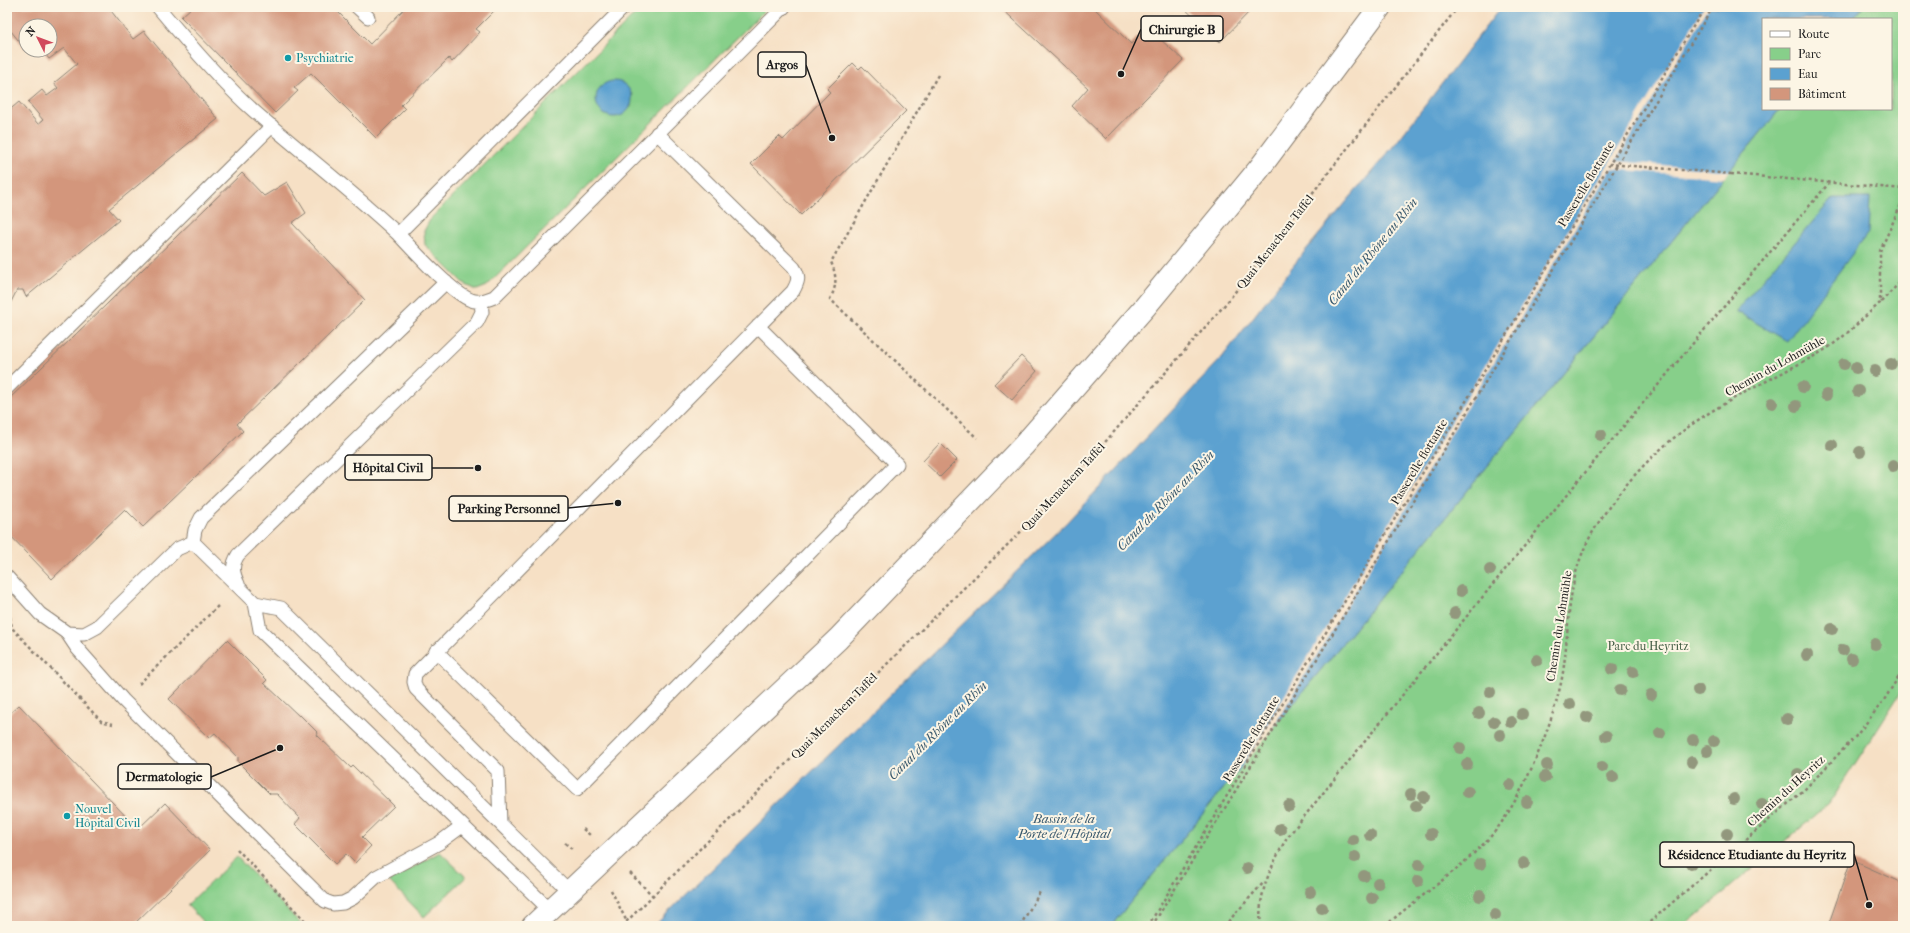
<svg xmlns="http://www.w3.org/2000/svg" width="1910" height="933" font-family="'IM FELL French Canon',serif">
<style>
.green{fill:#87cf8a;stroke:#527653;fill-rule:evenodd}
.water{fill:#5ba1d0;stroke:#3c5e76}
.pier{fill:#f6e0c5}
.building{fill:#d3967c}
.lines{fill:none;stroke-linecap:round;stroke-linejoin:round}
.service-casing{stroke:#897e70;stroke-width:15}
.secondary-casing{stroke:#897e70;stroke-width:24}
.path{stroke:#897e70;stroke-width:2.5;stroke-dasharray:3 3;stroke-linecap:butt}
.service{stroke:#fff;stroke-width:13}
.secondary{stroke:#fff;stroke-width:22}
.path-bridge{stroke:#897e70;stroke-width:2.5;stroke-dasharray:3 3;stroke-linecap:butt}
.tree{fill:#92977d}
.culture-dot{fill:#0f9aa8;stroke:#fcf5e5;stroke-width:1.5}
.labels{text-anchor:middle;stroke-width:4;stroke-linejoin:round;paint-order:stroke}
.culture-label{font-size:12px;fill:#0d838f;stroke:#fcf5e5;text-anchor:start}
.street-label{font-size:12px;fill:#1c1c1c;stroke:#fcf5e5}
.park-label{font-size:12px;fill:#415b42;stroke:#fcf5e5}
.water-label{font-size:13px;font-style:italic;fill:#38586d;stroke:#fcf5e5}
.leader{fill:none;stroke:#1c1c1c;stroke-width:1.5}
.callout-dot{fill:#1c1c1c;stroke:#fcf5e5;stroke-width:1.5}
.callout{fill:#fcf5e5;stroke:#1c1c1c;stroke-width:1.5}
.callout-label{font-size:13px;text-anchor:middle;font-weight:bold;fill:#1c1c1c}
</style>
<rect width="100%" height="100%" fill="#fcf5e5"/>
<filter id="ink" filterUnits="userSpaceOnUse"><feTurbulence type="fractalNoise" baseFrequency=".025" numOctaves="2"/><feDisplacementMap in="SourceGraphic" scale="8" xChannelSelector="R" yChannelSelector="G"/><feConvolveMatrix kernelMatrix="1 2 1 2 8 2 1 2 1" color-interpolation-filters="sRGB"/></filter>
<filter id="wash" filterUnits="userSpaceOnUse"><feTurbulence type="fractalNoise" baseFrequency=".012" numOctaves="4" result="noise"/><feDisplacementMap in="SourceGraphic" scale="16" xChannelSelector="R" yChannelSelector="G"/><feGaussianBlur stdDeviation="0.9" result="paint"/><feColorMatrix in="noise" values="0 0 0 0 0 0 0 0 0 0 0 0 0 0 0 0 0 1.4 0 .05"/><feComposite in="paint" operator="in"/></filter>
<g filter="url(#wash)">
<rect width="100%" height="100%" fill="#f6e0c5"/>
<path class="green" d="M642,7H768L487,286L477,290L464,284L425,245L424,231L431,218ZM632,94L631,107L605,115L598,106Z
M1863,7H1903V689L1829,804L1684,926H1111L1780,109H1891V19H1853Z
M440,852L466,877L424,917L389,881Z
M237,857L302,925L207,926L187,905Z"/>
<path class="water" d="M1501,7H1863L1853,19H1763V109H1780L1111,926H654L1067,522L1220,360L1300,257L1396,143Z
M596 99a18 18 0 1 1 36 0a18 18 0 1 1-36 0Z
M1833,198H1870L1868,233L1787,341L1736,311Z"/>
<path class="pier" d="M1704,7H1709L1616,161L1730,171L1724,178L1611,169L1269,734L1240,769Z"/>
<g id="blocks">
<path class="building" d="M7,7H108L133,39L144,31L218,119L109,209L119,220L26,297L23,290H17L7,310V112L19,102L38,124L43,120L28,102L42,90L47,96L58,88L54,83L77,64L64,48L49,59L42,50H50V26H26V50L7,26Z
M192,7H333L370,44L406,7H498L476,29L480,32L452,62L449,58L401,105L405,109L376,138L311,73L294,88L298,91L275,113L181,17Z
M1000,7H1093L1131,44L1147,27L1183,60L1106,139L1072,106L1088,88Z
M1183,7H1254L1220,42Z
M853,63L859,69L862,66L906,111L801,215L751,164L779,136L783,140L830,92L827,89Z
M242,173L264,196L287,182L306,213L292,223L365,300L237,424L243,431L143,527L125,509L52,579L7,532V401Z
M1021,356L1037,371L1012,400L994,384Z
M940,443L957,460L940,477L923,461Z
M227,640L267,680L264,683L299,716L300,715L318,733L317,735L351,768L353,766L394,806L362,837L371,846L355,863L346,854L335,864L295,824L300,818L277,794H270L238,762V757L215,733L209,738L169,699Z
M19,705L138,829L165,803L210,850L132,926H7V716Z
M1851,860L1903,883V926H1828Z"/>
</g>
</g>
<g filter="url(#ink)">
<use href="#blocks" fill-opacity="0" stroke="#897e70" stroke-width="1"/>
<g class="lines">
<defs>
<path id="service" d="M158,7C187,42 221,82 255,112C302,153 352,191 398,234
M357,7L368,17
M624,7L398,234C413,250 453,294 471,300C478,303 487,300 494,297L784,7
M7,388L272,126
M193,542L255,603L260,630L550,910
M193,542L195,530L201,518L446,282
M7,577L40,614L67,633L77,648L123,700L325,901L333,904L343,903L353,898L376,877L439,843L462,826
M238,584C233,573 231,566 238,555L477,322L482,312L481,301
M255,603L281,608L570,892
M67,633L84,634L97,627L177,549L193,542
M436,651L577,789L897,464L758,326
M500,823L498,771L416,689L414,682L415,674L793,291C798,282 800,277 794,268L657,133"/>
<path id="secondary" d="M533,926L838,639L1023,446L1145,307L1259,169L1380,7"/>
</defs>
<use href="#service" class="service-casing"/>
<use href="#secondary" class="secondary-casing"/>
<path class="path" d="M938,75L831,262C837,276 837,286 830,299L977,438
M1731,174L1903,189
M1881,302L1903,279
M10,617L12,628L101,721L113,724
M139,684L218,606
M583,829L590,835
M565,843L573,850
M237,849L310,926
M630,873L653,896
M611,890L627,922
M622,926L1066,487L1228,301L1458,7
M1020,926L1040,892
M1148,926L1705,7
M1152,926L1333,633L1713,7
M1224,926L1264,882
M1261,926C1257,894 1271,867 1286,839C1464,618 1644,399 1829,183
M1385,926C1420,896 1460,870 1491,836C1522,801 1556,718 1563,672C1570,625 1566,581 1590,537C1612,497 1650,454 1687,428C1716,406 1750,390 1782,373C1796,365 1812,358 1826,349C1844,338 1864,317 1880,303V251L1903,200
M1645,926L1805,789L1857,735L1884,700L1903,670"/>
<use href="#service" class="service"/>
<use href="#secondary" class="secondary"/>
<path class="path-bridge" d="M1609,164L1731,174"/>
</g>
<g class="tree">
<circle cx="1844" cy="364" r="6"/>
<circle cx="1891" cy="364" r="6"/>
<circle cx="1856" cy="368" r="6"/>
<circle cx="1875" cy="371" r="6"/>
<circle cx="1803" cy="387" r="6"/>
<circle cx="1858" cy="391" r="6"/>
<circle cx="1826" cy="395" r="6"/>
<circle cx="1772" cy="403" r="6"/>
<circle cx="1796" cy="406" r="6"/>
<circle cx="1601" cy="435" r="6"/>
<circle cx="1832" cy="445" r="6"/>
<circle cx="1860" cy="452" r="6"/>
<circle cx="1893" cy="466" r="6"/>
<circle cx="1490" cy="570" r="6"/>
<circle cx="1461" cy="591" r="6"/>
<circle cx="1455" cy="613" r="6"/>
<circle cx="1832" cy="629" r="6"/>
<circle cx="1875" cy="644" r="6"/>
<circle cx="1843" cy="650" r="6"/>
<circle cx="1807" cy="655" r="6"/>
<circle cx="1852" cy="659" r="6"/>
<circle cx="1537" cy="660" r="6"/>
<circle cx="1612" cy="669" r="6"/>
<circle cx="1633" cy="672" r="6"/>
<circle cx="1620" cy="690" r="6"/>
<circle cx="1698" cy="690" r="6"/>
<circle cx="1490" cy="692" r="6"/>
<circle cx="1651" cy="695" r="6"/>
<circle cx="1570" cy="704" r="6"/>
<circle cx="1479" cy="713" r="6"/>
<circle cx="1522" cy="714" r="6"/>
<circle cx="1587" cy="717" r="6"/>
<circle cx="1787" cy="719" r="6"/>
<circle cx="1494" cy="722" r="6"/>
<circle cx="1511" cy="722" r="6"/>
<circle cx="1660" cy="733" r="6"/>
<circle cx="1500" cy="735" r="6"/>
<circle cx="1606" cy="736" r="6"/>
<circle cx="1693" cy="740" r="6"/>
<circle cx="1714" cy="741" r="6"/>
<circle cx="1460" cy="748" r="6"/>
<circle cx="1707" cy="751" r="6"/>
<circle cx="1692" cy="762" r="6"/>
<circle cx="1467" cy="764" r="6"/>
<circle cx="1547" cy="765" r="6"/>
<circle cx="1602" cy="767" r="6"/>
<circle cx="1798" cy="774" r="6"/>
<circle cx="1545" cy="777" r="6"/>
<circle cx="1613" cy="777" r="6"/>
<circle cx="1510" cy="785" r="6"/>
<circle cx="1468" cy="792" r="6"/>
<circle cx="1411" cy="794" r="6"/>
<circle cx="1424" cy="797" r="6"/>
<circle cx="1734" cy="799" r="6"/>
<circle cx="1527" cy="802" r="6"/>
<circle cx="1762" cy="804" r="6"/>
<circle cx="1289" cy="806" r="6"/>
<circle cx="1416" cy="806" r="6"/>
<circle cx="1280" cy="829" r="6"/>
<circle cx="1431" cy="834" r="6"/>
<circle cx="1727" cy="834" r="6"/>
<circle cx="1370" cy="835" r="6"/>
<circle cx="1353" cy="840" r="6"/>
<circle cx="1355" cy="857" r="6"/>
<circle cx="1524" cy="863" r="6"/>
<circle cx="1691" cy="863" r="6"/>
<circle cx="1480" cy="864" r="6"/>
<circle cx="1419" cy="865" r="6"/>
<circle cx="1247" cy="868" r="6"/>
<circle cx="1364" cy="876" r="6"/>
<circle cx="1418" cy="881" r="6"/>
<circle cx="1378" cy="883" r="6"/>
<circle cx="1310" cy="892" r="6"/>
<circle cx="1480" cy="896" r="6"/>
<circle cx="1372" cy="898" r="6"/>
<circle cx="1322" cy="908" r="6"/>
<circle cx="1495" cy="915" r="6"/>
</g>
</g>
<g class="culture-dot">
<circle cx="288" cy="58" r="4"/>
<circle cx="67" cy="816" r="4"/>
</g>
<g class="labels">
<g class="culture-label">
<text x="296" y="62">Psychiatrie</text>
<text x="75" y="813">Nouvel<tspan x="75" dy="14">Hôpital Civil</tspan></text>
</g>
<g class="street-label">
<text transform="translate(1586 184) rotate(-59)" y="4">Passerelle flottante</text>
<text transform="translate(1275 242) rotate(-52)" y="4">Quai Menachem Taffel</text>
<text transform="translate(1775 366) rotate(-29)" y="4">Chemin du Lohmühle</text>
<text transform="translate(1419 462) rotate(-59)" y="4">Passerelle flottante</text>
<text transform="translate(1063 487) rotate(-47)" y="4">Quai Menachem Taffel</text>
<text transform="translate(1559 626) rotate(-81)" y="4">Chemin du Lohmühle</text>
<text transform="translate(834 716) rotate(-45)" y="4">Quai Menachem Taffel</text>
<text transform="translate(1251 739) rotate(-59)" y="4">Passerelle flottante</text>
<text transform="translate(1786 791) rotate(-42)" y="4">Chemin du Heyritz</text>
</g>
<g class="park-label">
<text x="1648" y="650">Parc du Heyritz</text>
</g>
<g class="water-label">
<text transform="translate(1372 251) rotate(-51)" y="5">Canal du Rhône au Rhin</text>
<text transform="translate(1165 500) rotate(-46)" y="5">Canal du Rhône au Rhin</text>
<text transform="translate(937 730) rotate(-45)" y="5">Canal du Rhône au Rhin</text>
<text x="1064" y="823">Bassin de la<tspan x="1064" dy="15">Porte de l’Hôpital</tspan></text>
</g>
</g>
<path class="leader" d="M1121 74L1141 29M832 138L806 65M478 468L432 468M618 503L568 508M280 748L211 777M1869 905L1854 854"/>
<g class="callout-dot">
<circle cx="1121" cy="74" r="4"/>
<circle cx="832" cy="138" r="4"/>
<circle cx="478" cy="468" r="4"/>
<circle cx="618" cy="503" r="4"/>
<circle cx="280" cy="748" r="4"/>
<circle cx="1869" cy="905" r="4"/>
</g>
<g class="callout">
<rect x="1141" y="16" width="82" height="25" rx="4"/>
<rect x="758" y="52" width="48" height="25" rx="4"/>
<rect x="345" y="455" width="87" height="25" rx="4"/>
<rect x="449" y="496" width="119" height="25" rx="4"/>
<rect x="118" y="764" width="93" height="25" rx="4"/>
<rect x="1660" y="842" width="194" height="25" rx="4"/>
</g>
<g class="callout-label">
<text x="1182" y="34">Chirurgie B</text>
<text x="782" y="69">Argos</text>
<text x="388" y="472">Hôpital Civil</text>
<text x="509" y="513">Parking Personnel</text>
<text x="164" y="781">Dermatologie</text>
<text x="1757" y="859">Résidence Etudiante du Heyritz</text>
</g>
<rect width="1910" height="933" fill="none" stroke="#fcf5e5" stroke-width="24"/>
<rect x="1762" y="18" width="130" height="92" fill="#fcf5e5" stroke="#a29e95"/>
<rect x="1770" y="31" width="20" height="6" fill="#ffffff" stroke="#a29e95"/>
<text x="1798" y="38" font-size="12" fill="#1c1c1c">Route</text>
<rect x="1770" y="48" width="20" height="12" fill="#87cf8a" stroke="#a29e95"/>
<text x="1798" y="58" font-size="12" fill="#1c1c1c">Parc</text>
<rect x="1770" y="68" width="20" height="12" fill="#5ba1d0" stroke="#a29e95"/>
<text x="1798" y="78" font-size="12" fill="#1c1c1c">Eau</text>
<rect x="1770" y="88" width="20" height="12" fill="#d3967c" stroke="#a29e95"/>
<text x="1798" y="98" font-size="12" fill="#1c1c1c">Bâtiment</text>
<g transform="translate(38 38) rotate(312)"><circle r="19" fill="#fcf5e5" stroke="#a29e95"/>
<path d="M0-3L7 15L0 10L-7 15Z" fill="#d1495b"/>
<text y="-6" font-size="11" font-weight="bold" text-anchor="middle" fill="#1c1c1c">N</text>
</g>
</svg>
